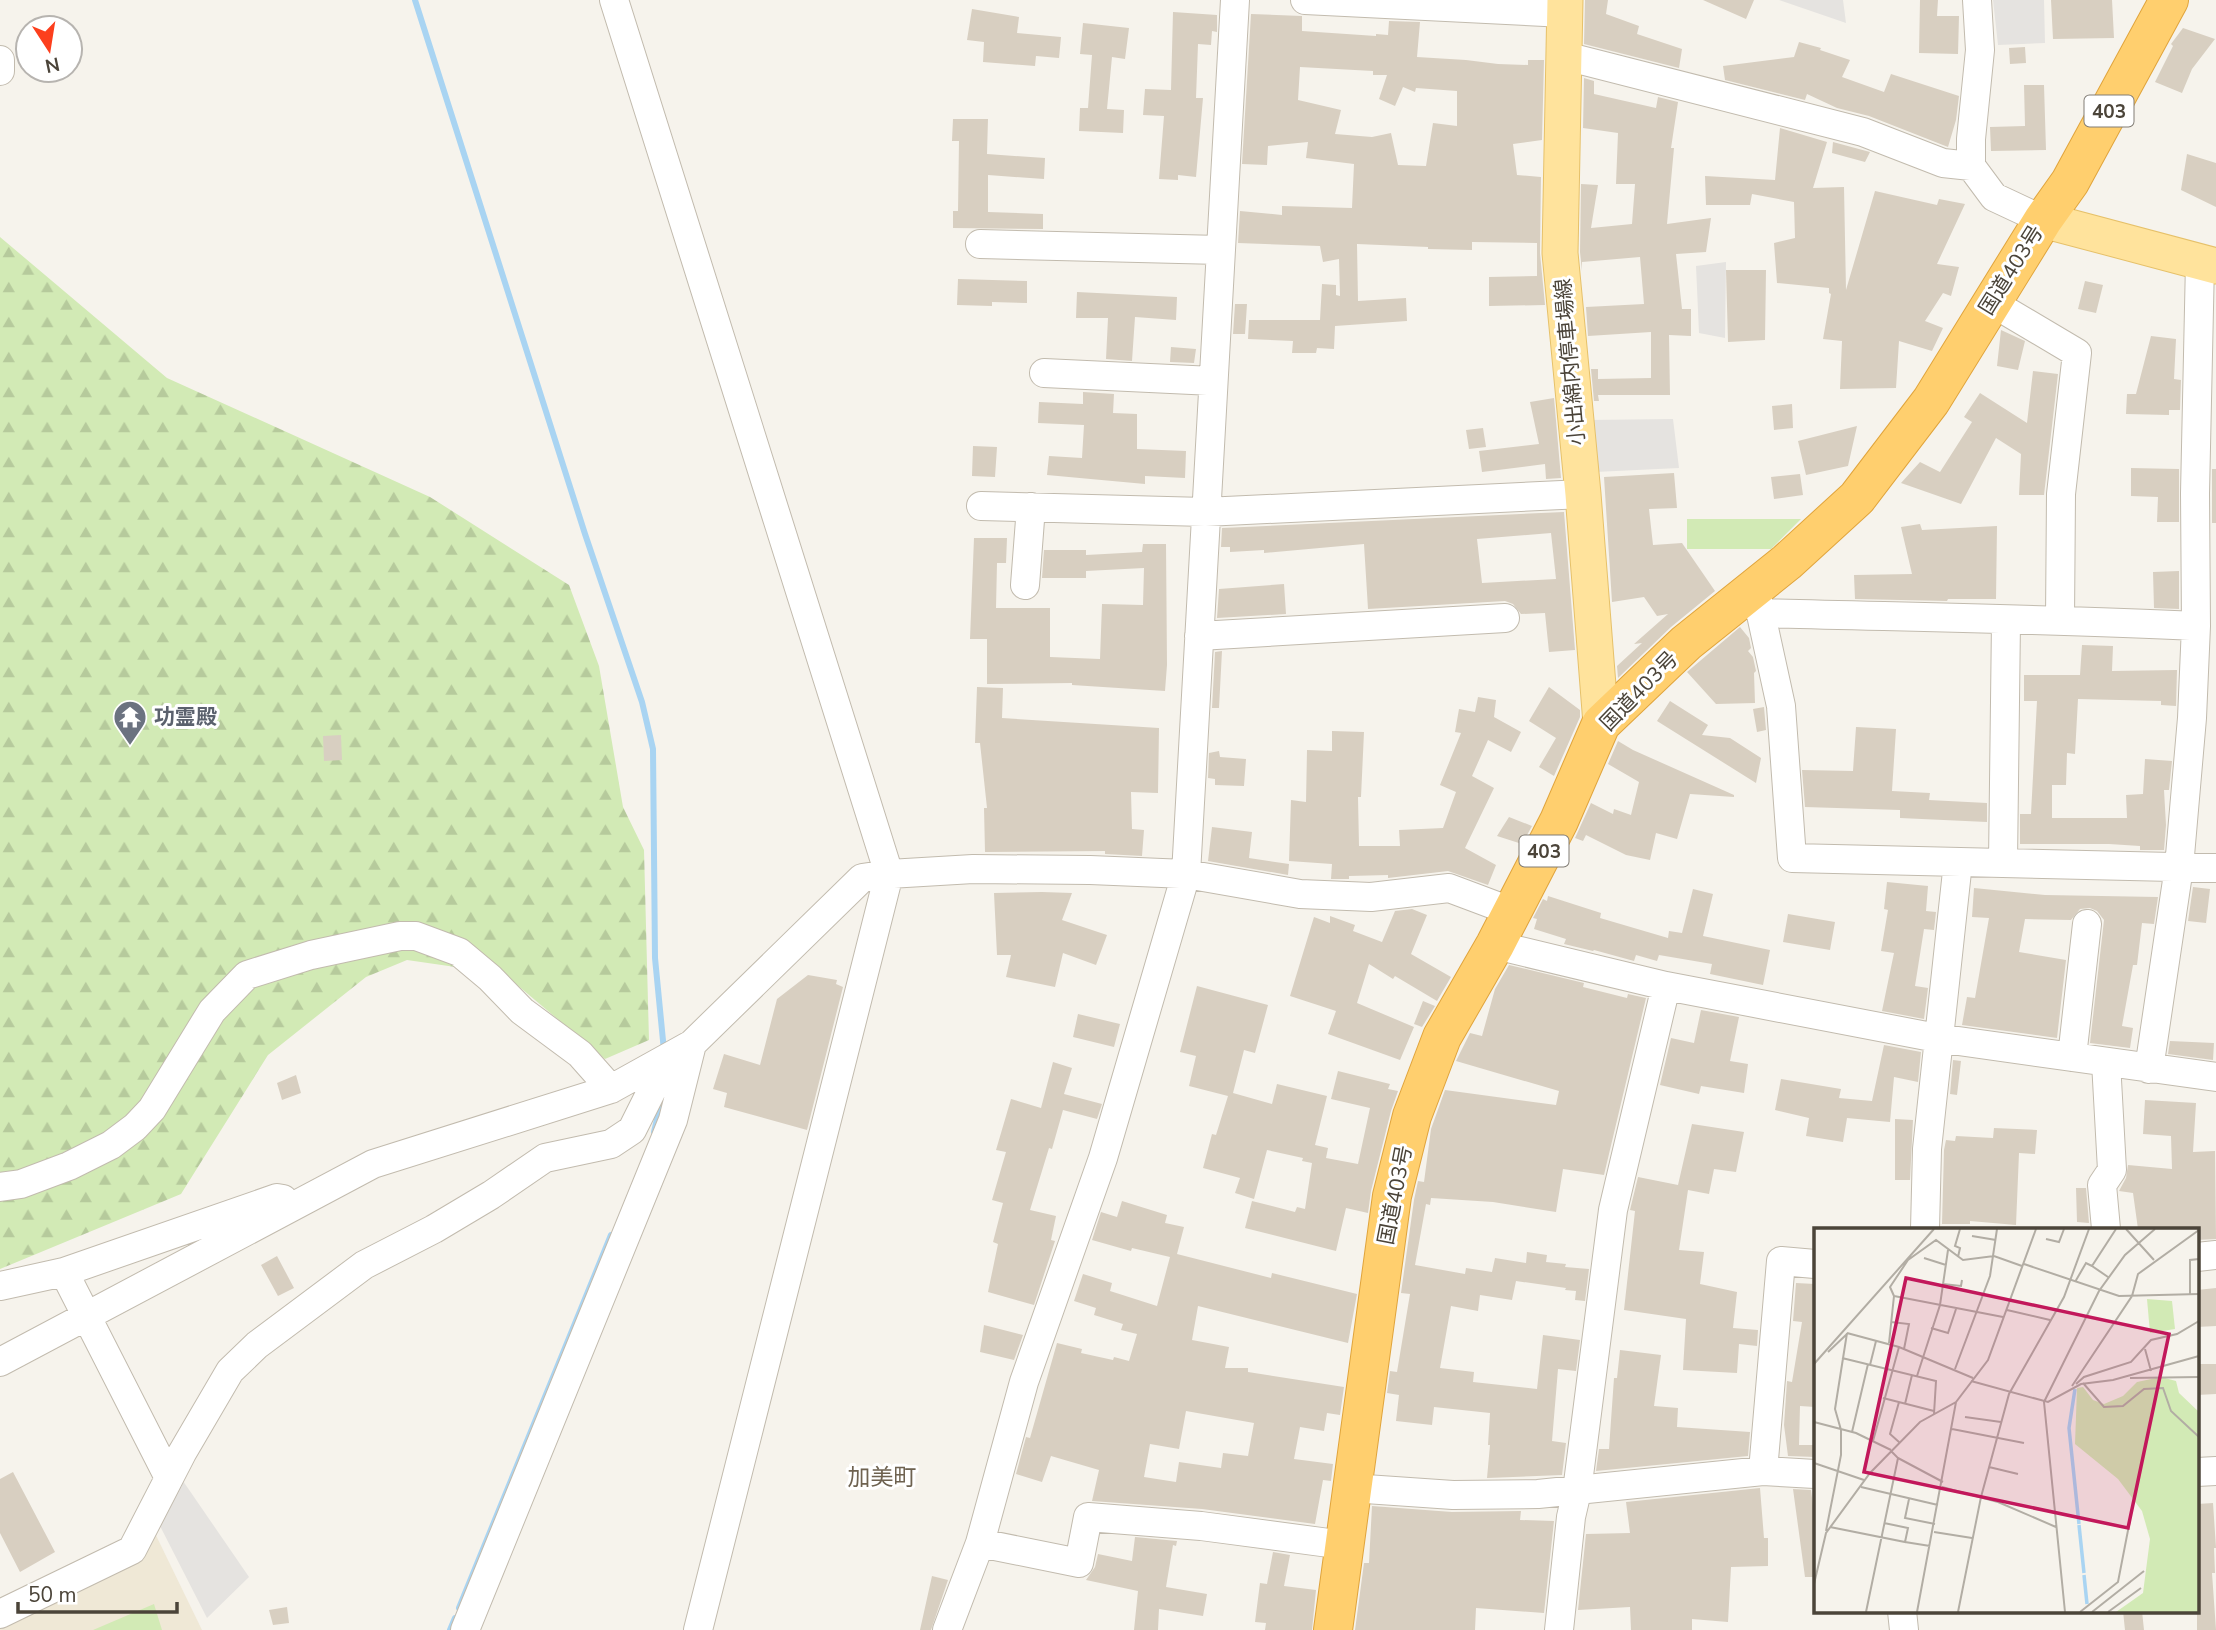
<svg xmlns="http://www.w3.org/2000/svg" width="2216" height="1630" font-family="'Nunito Sans','Noto Sans JP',sans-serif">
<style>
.education{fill:#efe8d6}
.green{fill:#d2eab5}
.forest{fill:url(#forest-firs)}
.parking{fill:#e5e3e0}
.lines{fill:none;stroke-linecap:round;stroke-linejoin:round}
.stream{stroke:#a9d4f2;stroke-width:6}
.building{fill:#d8cfc1;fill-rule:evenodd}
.minor-casing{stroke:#c2bbae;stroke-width:30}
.major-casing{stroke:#e6c16a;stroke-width:37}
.highway-casing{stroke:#e0a43c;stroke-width:40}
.minor{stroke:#fff;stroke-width:28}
.major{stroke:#ffe39c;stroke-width:35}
.highway{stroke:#ffcf6e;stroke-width:38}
.labels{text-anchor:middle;stroke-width:6;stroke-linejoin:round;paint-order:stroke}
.shield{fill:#fff;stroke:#817c74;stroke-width:2}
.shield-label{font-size:19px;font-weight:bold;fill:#4b4439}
.street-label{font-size:21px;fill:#4b4439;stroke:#fff}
.worship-label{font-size:21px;font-weight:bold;fill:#5b616d;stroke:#fff;text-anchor:start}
.neighbourhood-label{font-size:23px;fill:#6e6250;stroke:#fff}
.inset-river{fill:none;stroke:#a9d4f2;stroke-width:3.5}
.inset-road{fill:none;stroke:#b2ada4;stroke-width:2}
.view{fill:#c2185b;fill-opacity:0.15;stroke:#c2185b;stroke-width:3.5}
.inset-edge{fill:none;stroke:#4b4439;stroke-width:3.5}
</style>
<defs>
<pattern id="forest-firs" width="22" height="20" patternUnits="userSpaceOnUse" patternTransform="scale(1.75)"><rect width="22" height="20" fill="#d2eab5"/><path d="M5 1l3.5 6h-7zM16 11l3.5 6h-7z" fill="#b6ca9c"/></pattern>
</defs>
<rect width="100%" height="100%" fill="#f6f3ec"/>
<path class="education" d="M150,1523L202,1630H0V1625Z"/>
<path class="green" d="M1687,519H1801L1771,549H1687Z
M154,1604L162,1630H93Z"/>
<path class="forest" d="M0,237L167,378L430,497L569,585L599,666L623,807L644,850L649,1040L605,1059L504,974L407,960L366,977L268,1055L181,1194L0,1269Z"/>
<path class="parking" d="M1779,0H1843L1846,23Z
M1993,0H2044L2045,43L1998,45Z
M1726,262L1725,338L1699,333L1696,266Z
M1673,419L1679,468L1595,472L1587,420Z
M183,1481L249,1577L207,1618L160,1526Z"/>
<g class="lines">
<path class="stream" d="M415,0L585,534L642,702L653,749L655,958L664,1051
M654,1132L662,1098
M459,1608L611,1235
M450,1630L455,1618"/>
</g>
<path class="building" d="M1585,0H1608L1606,14L1639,26L1637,34L1682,49L1679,68L1584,44Z
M1703,0H1754L1746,19Z
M1920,0H1938L1937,16H1959L1958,54L1919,53Z
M2051,0H2112L2114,38L2053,39Z
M972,9L1019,17L1017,33L1061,37L1059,58L1036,56L1035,66L983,62L984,42L967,40Z
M1173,12L1217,15V32L1212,31L1211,45L1198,44L1196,98H1203L1196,177L1178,175V180L1159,179L1164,116L1143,115L1145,89L1171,90Z
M1251,14L1302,16V31L1376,36V34L1388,35L1389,21L1420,22L1417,57L1466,60L1498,64L1528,65V60H1544L1542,140L1513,144L1517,175L1541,177L1540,253L1545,305L1489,306V277L1537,276V243L1472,242V250L1428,249V247L1357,244L1358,301L1406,298L1407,321L1335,326L1334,349L1317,348L1316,353H1292L1293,341L1248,339L1249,320H1320L1322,284L1336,285V295L1340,296L1339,259L1323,262L1320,246L1238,243L1240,211L1282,215V206L1352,208L1354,164L1306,158L1308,142L1268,146L1267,165L1242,164ZM1300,67L1373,71V75H1387L1379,99L1395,106L1403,87L1415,92L1416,88L1457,91V126L1433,123L1426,166L1398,165L1391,133L1372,137L1335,134L1341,110L1298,100Z
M1083,23L1129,28L1125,59L1112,57L1107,109L1124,110L1123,133L1079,131L1080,108H1088L1092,55L1080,54Z
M2183,28L2215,39L2192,69L2182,93L2155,82L2173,46L2171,44Z
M1799,42L1821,48L1820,50L1850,60L1842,77L1884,92L1891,74L1959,96L1956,120L1948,147L1869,116L1837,108L1807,94L1805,100L1725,80L1723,66L1794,57Z
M2025,47L2026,63L2010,64L2009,48Z
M1584,78L1594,81V94L1656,108L1658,97L1678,102L1671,148H1674L1667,224L1711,218L1706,252L1676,254L1682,309H1691V336L1669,335L1670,395H1598L1599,401H1594L1591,369H1598V379L1651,378V332L1588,336L1586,307L1644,304L1640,257L1582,262V271L1580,252L1581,184L1598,185L1591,228L1632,224L1635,184H1616L1618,133L1583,128Z
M2024,85H2044L2046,150L1991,151L1990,127L2025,126Z
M953,119H988L987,154L1045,158L1044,179L988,175V212L1043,214V229L953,228V211H958L959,141H952Z
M1780,128L1827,142L1813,188L1844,187L1846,290L1875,191L1937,205L1939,199L1965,204L1937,264L1959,267L1951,296L1943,293L1925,321L1943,328L1932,351L1899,341L1896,388L1840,389L1842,341L1823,339L1831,294L1829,293V288L1777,283L1774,243L1795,238L1794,202L1752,194L1750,205H1706L1705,176L1775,180Z
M1833,142L1870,152L1865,162L1832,153Z
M2187,154L2216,163V207L2181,190Z
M1726,270H1766L1765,340L1728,342Z
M958,279L1027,281V303L992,302V306L957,305Z
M2085,281L2103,285L2096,313L2078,309Z
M1077,292L1177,297L1176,320L1135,317L1132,361L1106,359L1108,318H1076Z
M1235,304H1247L1245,334H1233Z
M2001,330L2025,341L2018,370L1997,366Z
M2151,336L2176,339L2174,379L2181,380L2180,410H2169V415L2126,414L2127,394H2136Z
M1171,347L1196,349L1194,363L1170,362Z
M2033,371L2058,374L2044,495H2019L2021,454L1996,438L1961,504L1901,483L1920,462L1940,472L1972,422L1964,417L1980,393L2027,423Z
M1083,392L1114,394L1113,413L1137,414V449L1186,451L1185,478L1145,476V484L1047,475L1049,456L1082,458L1084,425L1038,423L1039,402L1083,404Z
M1554,398L1561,478L1546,479L1545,464L1482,472L1479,451L1539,444L1530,402Z
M1792,404L1793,428L1774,430L1772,406Z
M1857,426L1848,466L1806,475L1798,441Z
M1483,428L1486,447L1469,449L1466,430Z
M973,446L997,447L995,477L972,476Z
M2131,468L2179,469V522H2157L2158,497L2131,496Z
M2212,469H2216V523H2212Z
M1674,473L1677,508L1649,509L1653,545L1682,543L1715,591L1671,627L1618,678L1617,666L1642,643L1634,644L1668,614L1657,616L1644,597L1612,602L1604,477Z
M1800,474L1803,495L1774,499L1771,477Z
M1564,512L1575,650L1549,652L1545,613L1521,614L1513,604L1505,601L1368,609L1364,544L1264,553V550L1230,552V547H1221L1222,528ZM1551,533L1556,579L1482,583L1477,539Z
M1920,524L1922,530L1997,526L1996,599H1948L1947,601L1855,599L1854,575L1912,574L1901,527Z
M974,538H1007L1006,563H997L996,608H1050V657L1100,659L1102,604L1143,605L1144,568L1086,571V578H1042L1044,550H1086V555L1142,552L1143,544H1166L1167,665L1165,691L1072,685V683L987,684V639H970Z
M2179,571V609L2154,608L2153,572Z
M1284,584L1286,614L1217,618L1219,589Z
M1740,627L1749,638L1751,648L1748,651L1753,657L1756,671L1754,673L1755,703L1716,704L1687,672Z
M2082,645L2113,646L2112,671L2177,670L2176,706L2161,705V701L2078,699L2075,754L2067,753L2066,785H2052V818H2127L2126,795L2143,794L2145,759L2172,761L2169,790H2164L2166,825L2164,850H2140V846L2109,844H2020V814H2031L2037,701H2024V675H2080Z
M1222,651L1219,708H1212L1215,652Z
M977,687L1003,688L1002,718L1159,728L1158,793L1131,792L1132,829L1144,830L1142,856L1105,854V851L985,852L984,808H987L980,743H975Z
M1549,687L1580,710V717L1554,776L1539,767L1556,738L1529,721Z
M1478,697L1496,700L1494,717L1521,732L1511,752L1488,740L1472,776L1494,788L1465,848L1496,865L1488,885L1448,871L1388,878V875L1349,876V879H1331L1332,864L1289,861L1291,800L1306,802L1307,750L1332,751V731L1364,732L1361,797H1358L1359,846H1400L1399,830L1443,828L1456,792L1440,785L1461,733L1455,732L1459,709L1475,712Z
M1670,701L1708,725L1702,735L1730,738L1761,758L1756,783L1657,721Z
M1764,707L1766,730L1757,732L1753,709Z
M1856,727L1896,729L1892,791L1930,793L1929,800L1987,803V822L1900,818V810L1805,807L1802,770L1853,771Z
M341,735L342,760L324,761L323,736Z
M1618,741L1633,750L1734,795V797L1690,794L1677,839L1656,833L1650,860L1626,855L1586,835L1583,841L1575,838L1591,803L1613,814L1614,809L1631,815L1639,782L1608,764Z
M1219,751L1220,757L1246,759L1244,786L1215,785V779L1208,778L1209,753Z
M1509,817L1532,826L1522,844L1497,836Z
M1212,827L1252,832L1249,858L1289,864L1288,875L1208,861Z
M1887,882L1928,886L1926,911L1936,912L1934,930L1924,929L1915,986L1928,988L1924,1019L1882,1011L1894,953L1881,951L1888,910L1884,909Z
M2193,887L2210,889L2206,923L2188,921Z
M1974,888L2045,895L2158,897L2154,924L2142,923L2137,965H2133L2122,1026L2133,1028L2130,1048L2090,1043L2104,920L2097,911L2090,908L2080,909L2071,920L2025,919L2019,952L2066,960L2057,1038L1962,1025L1967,997L1975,998L1989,918L1972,917Z
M1693,889L1713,894L1703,936L1770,950L1763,985L1710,974L1712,964L1659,955L1657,961L1636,955L1634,961L1594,950L1593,951L1564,944L1566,939L1534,929L1537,919L1533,918L1543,899L1547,901L1548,896L1601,913L1600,918L1668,938L1669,931L1682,933Z
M1042,892L1072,893L1062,920L1107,935L1096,965L1063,953L1055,987L1006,977L1011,955H997L994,893Z
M1412,909L1427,915L1411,954L1451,977L1437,1001L1395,976L1393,979L1369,964L1357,1003L1414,1027L1400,1060L1328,1034L1336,1011L1290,996L1314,917L1330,923V916L1355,925L1353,931L1382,942L1395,911Z
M1788,914L1835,922L1830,950L1783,942Z
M1509,965L1584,983L1583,987L1627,998L1628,994L1646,998L1604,1175L1563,1169L1556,1212L1493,1202L1431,1198L1430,1205L1426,1204L1415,1265L1465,1274L1466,1268L1492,1272L1495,1258L1526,1263L1527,1252L1547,1255L1546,1262L1566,1264L1565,1267L1589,1269L1585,1301L1575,1300L1576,1291L1565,1290L1566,1288L1516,1281L1512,1300L1480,1295L1478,1311L1451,1306L1440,1368L1474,1372L1473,1382L1537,1389L1543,1335L1580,1340L1576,1371L1558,1369L1552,1441L1566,1443L1562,1475L1487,1478L1490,1445H1488L1490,1413L1434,1407L1432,1425L1396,1421L1399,1395L1387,1393L1390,1371L1397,1372L1410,1294L1401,1293L1414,1200L1418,1181L1424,1182L1431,1129L1445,1090L1556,1105L1559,1091L1456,1061L1470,1033L1482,1036L1495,989Z
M808,975L837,980L836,984L843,987L807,1130L724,1107L727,1093L713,1089L724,1054L760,1065L777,999Z
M1197,986L1268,1005L1255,1053L1244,1050L1233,1093L1272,1104L1277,1084L1327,1096L1315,1145L1328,1148L1326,1158L1358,1164L1370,1108L1331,1099L1338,1071L1390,1084L1388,1089L1398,1091L1391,1111L1371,1191L1368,1213L1346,1208L1336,1251L1245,1228L1252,1201L1295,1212L1297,1207L1305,1209L1312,1163L1302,1161L1303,1158L1267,1150L1254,1199L1235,1193L1240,1178L1203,1168L1212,1134L1216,1135L1228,1096L1189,1086L1196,1056L1180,1052Z
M1423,1001L1435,1006L1422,1027L1414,1024Z
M1701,1010L1739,1017L1730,1061L1748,1064L1744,1093L1701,1086L1699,1094L1660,1085L1671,1038L1694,1043Z
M1078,1014L1120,1024L1114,1047L1073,1037Z
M2170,1041L2214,1043L2213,1060L2168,1054Z
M1884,1045L1921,1052L1918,1082L1894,1077L1890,1122L1847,1118L1843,1142L1806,1136L1809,1118L1775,1110L1781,1079L1841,1089L1839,1098L1872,1101Z
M1953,1060L1961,1061L1957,1095L1950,1094Z
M1053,1062L1072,1068L1064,1094L1102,1104L1097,1119L1063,1110L1052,1149L1049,1148L1030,1210L1056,1216L1051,1240L1055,1241L1034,1305L988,1292L998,1244L993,1242L1003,1203L992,1200L1006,1152L996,1150L1011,1099L1041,1108Z
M296,1075L301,1093L282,1100L277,1083Z
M2145,1100L2196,1103L2193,1152L2215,1151L2216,1239L2197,1240V1229H2138L2133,1193L2119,1191L2126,1178L2128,1165L2172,1169L2171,1136L2143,1134Z
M1895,1119L1913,1120L1910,1180H1895Z
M1692,1124L1744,1132L1736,1172L1714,1169L1709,1194L1688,1190L1679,1250L1704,1252L1700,1284L1737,1292L1733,1328L1758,1330L1757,1346L1739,1344L1737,1373L1683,1370L1686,1319L1624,1310L1635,1211L1630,1210L1638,1177L1678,1185Z
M1994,1128L2037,1130L2035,1154L2019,1153L2016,1225L1970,1221V1224H1942L1944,1150L1946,1140L1955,1141L1956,1136L1993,1138Z
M2076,1188H2086L2089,1223L2077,1222Z
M1122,1201L1167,1215L1165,1223L1184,1227L1177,1254L1271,1278L1272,1273L1357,1294L1348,1343L1198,1306L1192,1340L1229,1347L1225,1368H1248V1372L1344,1387L1340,1415L1327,1413L1324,1431L1300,1427L1294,1459L1333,1464L1331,1481L1323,1480L1315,1524L1202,1509L1092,1501L1099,1470L1051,1456L1042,1482L1016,1474L1026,1437L1030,1438L1057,1343L1082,1349L1081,1353L1113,1360L1114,1357L1129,1361L1137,1334L1121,1330L1123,1324L1094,1315L1096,1308L1074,1301L1083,1274L1112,1283L1110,1291L1157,1306L1170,1257L1132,1248L1131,1251L1092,1240L1101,1212L1117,1217ZM1186,1411L1254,1423L1248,1456L1223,1453L1221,1468L1179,1462L1176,1482L1144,1477L1150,1444L1179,1449Z
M277,1256L294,1288L278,1296L261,1265Z
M1796,1283L1815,1284V1407L1800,1406L1799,1445H1815V1457L1788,1456L1784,1425L1787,1381L1792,1382L1802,1322L1793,1321Z
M2216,1288V1326L2197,1327V1290Z
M984,1325L1023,1335L1014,1360L980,1352Z
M1620,1350L1661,1355L1654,1406L1678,1408L1677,1427L1750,1432L1748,1456L1596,1471L1599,1449H1609L1614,1378H1617Z
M2197,1364H2216V1394L2197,1395Z
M13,1472L55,1552L20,1572L0,1533V1479Z
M1760,1488L1764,1538H1768V1566L1731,1567L1728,1622L1692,1619V1630H1631L1630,1607L1578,1610L1586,1534L1630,1533L1626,1502Z
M1793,1489L1811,1490L1815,1522V1577H1805Z
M2213,1503L2216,1548H2214L2215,1573H2212L2216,1630H2197V1504Z
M1372,1506L1452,1512L1521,1511L1520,1520L1554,1521L1544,1613L1476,1608L1475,1630H1355L1364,1563H1369Z
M1135,1537L1177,1541L1176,1546L1173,1545L1166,1587L1207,1594L1203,1616L1159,1609L1158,1630H1134L1138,1591L1086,1580L1095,1567L1098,1554L1132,1561Z
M1273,1552L1290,1555L1284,1586L1316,1590L1312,1630H1265L1266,1623L1255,1622L1260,1583L1267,1584Z
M932,1576L948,1580L931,1630H920Z
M287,1607L289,1623L273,1625L269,1610Z
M2123,1611H2142L2144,1630H2125Z"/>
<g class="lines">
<defs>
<path id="minor" d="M614,0L889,874L698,1630
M1305,0L1565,13
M1977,0L1980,50L1971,139V166L1994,197L2043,220
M1565,56L1863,132L1943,163L1971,166
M0,60V71
M980,244L1220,250
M1991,302L2077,353L2061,494L2060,619
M1044,373L1213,381
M981,506L1205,512L1583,494
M1025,585L1031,507
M1755,587L1781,706L1792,858L2216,868
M1760,613C1906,617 2051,619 2196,626
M1199,636L1505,618
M2003,863L2006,621
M1495,945L1666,986L1937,1038L2216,1077
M2072,1057L2087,924
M2149,1069L2179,867L2192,718L2196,626L2195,493L2200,262
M0,1187L21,1184L69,1166L111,1145L135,1127L152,1109L212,1011L247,975L311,955L400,936H416L459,952L490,978L522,1011L580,1054L611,1089
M1925,1229L1927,1149L1958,862
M2106,1229L2102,1185L2112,1170L2106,1062
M2197,1257L2216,1255
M64,1272L169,1478
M0,1286L64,1272L277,1198L283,1199
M0,1362L373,1164L611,1089L692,1044L862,878L889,874L973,869L1090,870L1186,874L1300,894L1371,897L1449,888L1513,912
M1763,1471L1781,1261L1815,1264
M2197,1472L2216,1471
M1351,1488L1453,1495L1538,1494L1763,1471L1815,1474
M980,1543L1079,1563L1088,1517L1201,1526L1344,1545
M1902,1611L1904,1630
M0,1614L132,1550L182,1453L230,1371L257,1345L364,1265L434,1229L491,1195L545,1158L611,1144L632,1130L659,1076L660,1062
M465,1630L673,1120L692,1044
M947,1630L980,1543L1024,1382L1103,1158L1186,874L1235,0
M1559,1630L1571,1517L1577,1491L1613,1210L1666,986"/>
<path id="major" d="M1565,0L1560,253L1583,494L1601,724
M2043,220L2216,266"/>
<path id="highway" d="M1333,1630L1392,1196L1412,1116L1442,1037L1495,945L1559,821L1601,724L1686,643L1787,562L1857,498L1931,401L2043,220L2070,182L2169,0"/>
</defs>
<use href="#minor" class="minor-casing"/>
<use href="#major" class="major-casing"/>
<use href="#highway" class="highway-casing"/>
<use href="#minor" class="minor"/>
<use href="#major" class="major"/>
<use href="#highway" class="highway"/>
</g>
<defs>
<symbol id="temple-pin" viewBox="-11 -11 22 30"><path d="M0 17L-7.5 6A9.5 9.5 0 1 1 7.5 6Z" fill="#6b7280" stroke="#fff"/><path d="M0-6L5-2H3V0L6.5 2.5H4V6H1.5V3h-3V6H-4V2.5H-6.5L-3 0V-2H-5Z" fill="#fff"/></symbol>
</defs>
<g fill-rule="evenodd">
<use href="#temple-pin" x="111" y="698" width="38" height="52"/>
</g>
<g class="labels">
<g class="shield">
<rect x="2084.5" y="95.5" width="49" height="31" rx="5"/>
<rect x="1519.5" y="835.5" width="49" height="31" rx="5"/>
</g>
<g class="shield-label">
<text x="2109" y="118">403</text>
<text x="1544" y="858">403</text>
</g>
<g class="street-label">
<text transform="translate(2011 270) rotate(-58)" y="7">国道403号</text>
<text transform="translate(1570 362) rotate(-95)" y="7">小出綿内停車場線</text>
<text transform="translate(1639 691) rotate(-46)" y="7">国道403号</text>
<text transform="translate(1395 1195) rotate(-79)" y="7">国道403号</text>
</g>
<g class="worship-label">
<text x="154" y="724">功霊殿</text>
</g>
<g class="neighbourhood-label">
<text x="882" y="1485">加美町</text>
</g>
</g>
<g transform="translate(1814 1228)">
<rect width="385" height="385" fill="#f6f3ec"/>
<path d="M333,71L358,73L361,101L336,105Z" fill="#d2eab5"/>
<path d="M347,149L362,153L365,165L385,184V384H302L329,365L336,311L328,283L304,251L261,216L263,160L269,159L279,172L290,176L309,168L323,154Z" fill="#d2eab5"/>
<path class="inset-river" d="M261,161L255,200L265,296M265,297L270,345M270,347L273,376"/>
<path class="inset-road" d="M312,1L340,32M158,8L182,12M232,11L245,14L250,1M144,29L146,20L141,18L146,1M110,30L132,37M210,36L305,68L385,66M294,49L278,38L302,1M261,54L272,35L278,38M129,56L147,58L148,52M376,66V32L385,31M80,68L189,89M193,82L236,92M77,94L95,96L90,121M117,100L134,105L142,81M33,105L85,119L159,150M75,115L80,68L76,59L94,32L122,12L149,32L180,28L208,38M331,121L337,143M14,124L33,106M28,130L122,153L120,186M0,136L120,1M56,137L62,113M141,141L176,48L183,1M103,148L126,77L134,22M316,150L385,149M157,153L234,174L267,156L299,152L385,128M269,155L290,179L309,178L330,161L349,160L357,183L385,209M262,156L270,149L317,134L337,112L363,106L385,93M258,158L318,68L324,46L385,2M69,170L120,183M85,174L76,206L85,214M91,176L98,147M151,189L187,194M0,194L42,205L77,222M138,201L210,215M38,204L54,136M59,213L85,119M84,230L129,254M0,235L50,252M175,239L204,246M47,259L124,277M128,259L184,274L242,299M0,265V292M95,271L91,290L121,296M16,299L91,314L94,300L70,295M12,303L27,227V202L21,181L33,105M120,304L158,310M91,314L116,318M0,356L12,305L56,245L106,194L142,174L174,132L222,1M52,384L84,230L77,223M103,384L142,174M144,384L167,269L195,166L250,69L275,1M251,384L230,174L285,63L311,27L341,1M266,384L304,354L316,292M278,384L330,343M294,384L327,360"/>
<path class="view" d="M92,50L355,106L314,300L50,244Z"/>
<rect width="385" height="385" class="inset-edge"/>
</g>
<g transform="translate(49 49) rotate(168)"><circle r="33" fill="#ffffff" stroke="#b7b4b0" stroke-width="2"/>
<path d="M0-5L12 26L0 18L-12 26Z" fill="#fc3f1d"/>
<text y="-10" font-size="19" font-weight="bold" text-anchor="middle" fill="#4b4439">N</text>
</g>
<path d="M18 1602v10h159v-10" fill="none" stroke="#4b4439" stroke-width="3.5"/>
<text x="28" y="1602" font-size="21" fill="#4b4439" stroke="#ffffff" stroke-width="5" paint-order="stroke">50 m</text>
</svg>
